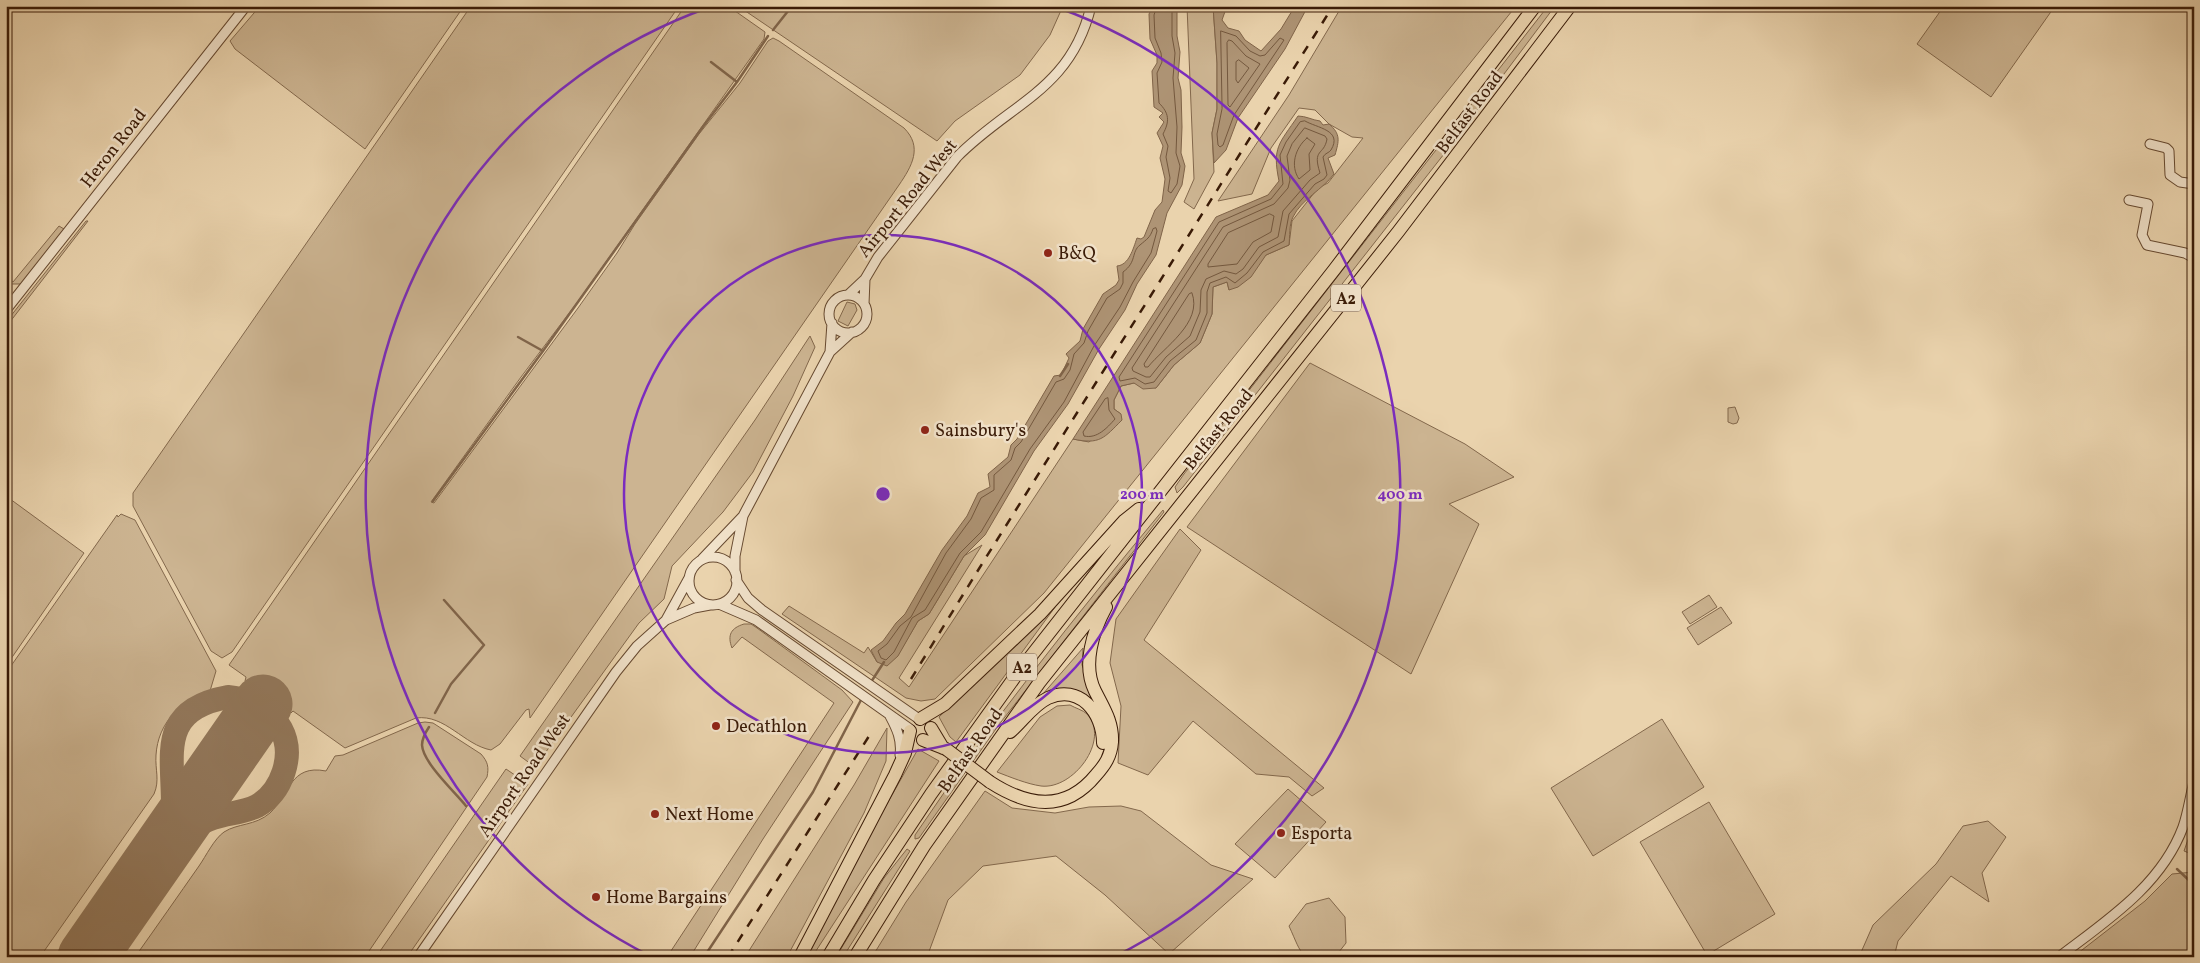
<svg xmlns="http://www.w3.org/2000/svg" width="2200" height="963" font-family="Vollkorn,serif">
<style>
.green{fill:#ccb491;stroke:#83684c}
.water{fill:#ae9475;stroke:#806449}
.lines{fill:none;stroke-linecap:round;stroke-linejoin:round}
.shore{stroke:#74583e;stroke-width:1}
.stream{stroke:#806449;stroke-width:2.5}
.taxiway{stroke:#92775a;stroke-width:24}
.runway{stroke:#92775a;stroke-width:59}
.minor-casing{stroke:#664930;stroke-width:11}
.highway-casing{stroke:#3a1b07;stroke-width:14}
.minor{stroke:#f1e2ca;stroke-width:9}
.highway{stroke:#ead3ad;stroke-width:12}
.rail{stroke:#3a1b07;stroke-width:2.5;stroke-dasharray:9 9;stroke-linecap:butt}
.highway-bridge-casing{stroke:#3a1b07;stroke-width:14;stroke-linecap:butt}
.highway-bridge{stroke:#ead3ad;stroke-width:12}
.ring{fill:none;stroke:#7b2cbf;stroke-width:2.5}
.poi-dot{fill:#8f2418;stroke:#f1e2ca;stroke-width:2}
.labels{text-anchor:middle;stroke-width:5;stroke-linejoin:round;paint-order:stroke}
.shield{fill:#f1e2ca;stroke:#715742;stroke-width:1}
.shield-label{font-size:16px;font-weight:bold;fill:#3a1b07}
.street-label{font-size:18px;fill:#3a1b07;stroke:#f1e2ca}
.poi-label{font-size:18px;fill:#3a1b07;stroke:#f1e2ca;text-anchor:start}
.centre{fill:#7b2cbf;stroke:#f1e2ca;stroke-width:2.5}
.ring-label{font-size:15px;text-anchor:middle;font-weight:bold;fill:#7b2cbf;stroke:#f1e2ca;stroke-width:5;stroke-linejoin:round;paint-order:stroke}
</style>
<rect width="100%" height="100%" fill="#ead3ad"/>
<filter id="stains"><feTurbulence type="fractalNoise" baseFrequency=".004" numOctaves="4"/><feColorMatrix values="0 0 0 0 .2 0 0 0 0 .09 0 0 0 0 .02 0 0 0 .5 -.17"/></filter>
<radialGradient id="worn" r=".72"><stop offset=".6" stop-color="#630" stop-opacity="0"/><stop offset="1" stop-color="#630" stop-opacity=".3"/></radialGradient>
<path class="green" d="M260,6H464L365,149L235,49L230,41Z
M471,6H679L232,652L222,658L211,651L133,506V493Z
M685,6H728L765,32L764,39L576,304L521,377L431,502L434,503L578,308L617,253L635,224L699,134L740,83L768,41L773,38L779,41L904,128C923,147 912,166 899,185L530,718L529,709L526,710L500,744L491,750C464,745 445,714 416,718L345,748L293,711L291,713L245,681L246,677L229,665Z
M738,6H1063L1050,35L1020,75L955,121L937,141Z
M1187,6H1213L1217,63V109L1212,133L1214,172L1194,209L1184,202L1194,179Z
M1342,6H1516L1044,593L935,699L921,701L906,698L782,614L789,606L864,653L868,647L877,662L898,655L918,621L929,614L964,556L982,545L899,678L909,687L1073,439L1089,442L1121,414L1114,409V400L1121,386L1134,383L1156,388L1174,365L1200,343L1212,314L1213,287L1227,282L1229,290L1266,255L1289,245L1292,221L1318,188L1328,183L1363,138L1352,137L1329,124L1315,110L1299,108L1271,148L1252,194L1218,201L1289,95Z
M1548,6H1555L1444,154L1183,487L1177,493L1175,487L1184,474Z
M1944,6H2055L1991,97L1917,44Z
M86,221H88L6,327V322Z
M59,226L64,229L21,284H8L6,280L8,278L13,282Z
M847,302L855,304L857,310L848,326L838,321Z
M810,336L815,347L793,396L753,472L723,512L672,566L664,599L639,623L535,767L520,756L755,420Z
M1310,363L1465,444L1514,477L1449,504L1479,524L1411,674L1187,527Z
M1735,407L1739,418L1737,423L1733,424L1728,422V408Z
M6,496L84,553L6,666Z
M1163,510L1164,512L998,726L919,838L915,839V835C991,722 1076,615 1163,510Z
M121,514L135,520L216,671L210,691C180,701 158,723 156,755C155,770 160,780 154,794L40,957H6V673L117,515L118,517Z
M1180,529L1201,550L1144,640L1324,788L1312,796L1289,777L1256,774L1193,721L1148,775L1118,763L1121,706L1110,663L1116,619Z
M1709,595L1717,607L1690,624L1682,612Z
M1061,599L956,742L950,737L939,717Z
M1721,607L1732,623L1698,645L1687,628Z
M744,624H751L757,628L842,690L853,702L763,839L690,957H667L834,703L742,637L732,648C727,635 731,628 744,624Z
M1083,648L1082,665L1101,708C1080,686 1070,686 1042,695Z
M1070,705C1075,708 1083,710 1087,714C1111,740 1073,790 1041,786C1027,784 1010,777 997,772L1040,717L1057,706Z
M1662,719L1704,787L1593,856L1551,788Z
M425,722L433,723L481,754C488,762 489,767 487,777L365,957H135C157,926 178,896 199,866C206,856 214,839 224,832C238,823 255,826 270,813C290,794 290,764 326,771L335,756L343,755L418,723Z
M887,728L886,761L864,813L787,957H745L854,785Z
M918,749L939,761L812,957H805L849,871Z
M506,769L528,784L407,957H376Z
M1288,789L1326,822L1275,878L1235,844Z
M985,791L1012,808L1055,813L1089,807L1121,806L1141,811L1211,865L1253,879L1169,954L1105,895L1056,856L983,866L948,900L927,957H872L906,902Z
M1709,802L1775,914L1707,955L1640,842Z
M1988,821L2006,837L1982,873L1989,902L1951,876L1898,941L1894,957H1859L1873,925L1936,864L1963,826Z
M2194,822V855L2184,851Z
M907,849L910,851L843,957H836L884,878Z
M2194,872V957H2073L2145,901L2172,874Z
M1329,898L1345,917L1346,943L1335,957C1298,957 1304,959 1289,926L1306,904Z"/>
<path class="water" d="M1153,6H1177V36L1180,52L1178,78L1181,90L1182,127L1181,153L1185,166L1182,185L1167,213L1156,255L1137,284L1125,310L1099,349L1068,404L1034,451L985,535L964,556L929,614L918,621L898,656L887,666L877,662L871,650L883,641L896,623L905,614L942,550L967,516L978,493L990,487L988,474L1008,457L1011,445L1017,439L1054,376L1061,375L1069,358L1066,354L1080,341L1083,329L1103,294L1116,285L1119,280L1117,266C1129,265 1133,249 1137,238L1141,239L1144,237L1155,210L1162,202L1165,179L1160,158L1163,146L1157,133L1164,122L1159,117L1163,113L1154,107L1152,71L1157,63V55L1150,39L1149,14Z
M1213,6H1227L1222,20L1228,28L1239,31L1245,40L1261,51L1281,29L1295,6H1308L1285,49L1238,118L1226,150L1214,163L1212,133L1217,109V63Z
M1298,116C1306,116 1312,120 1320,121L1323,125L1329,124C1341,134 1339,141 1335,155L1328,158L1334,174C1323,189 1301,200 1293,217C1289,224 1290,237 1289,245L1266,255L1251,277L1238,287L1229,290L1227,282L1213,287L1212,314L1200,343L1174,365L1156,388L1143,389L1134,383L1121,386L1114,400V409L1121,414L1122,420C1104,438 1100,445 1073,439L1216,217L1268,195L1279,181C1272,147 1279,144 1298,116Z"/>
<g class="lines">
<path class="shore" d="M1157,6L1154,15L1155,38L1161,53L1162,62L1157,73L1159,103C1169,113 1170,121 1163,134L1168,146L1166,157L1170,178L1168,191L1171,193L1177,184L1180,166L1176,153L1177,127L1173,78L1175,53L1172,36V6
M1221,31L1236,36L1250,51L1260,56L1265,55L1280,38L1284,40L1234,115L1223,145L1220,147L1218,145L1217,134L1222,109Z
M1229,40L1232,41L1246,56L1260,64L1230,107L1228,105L1227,43Z
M1239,60L1249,68L1238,83L1236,80V62Z
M1305,121C1317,128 1343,130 1331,150C1329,153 1325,153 1323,157L1327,175L1324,179L1315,184L1289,214L1284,241L1263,252L1247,273L1235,283L1226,277L1210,283L1207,292V313L1196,340L1170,361L1154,382L1145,384L1135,378L1120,381L1119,377L1219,222L1271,199L1283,184L1280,155L1286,142L1300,122Z
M1305,128L1325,136L1327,139C1324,156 1312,148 1320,173L1310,180L1283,211L1278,237L1259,247L1243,269L1236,274L1224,271L1206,279L1201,290L1200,312L1190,336L1166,357L1150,377H1146L1133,371L1132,368L1223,227L1274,204L1288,188L1290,180L1287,156L1292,144Z
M1307,138L1315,144L1309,154L1310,170L1299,179C1290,166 1295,148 1307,138Z
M1270,214L1274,216L1271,232L1253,242L1237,264L1208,267V264L1228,233Z
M1156,228L1157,231L1151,253L1133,282L1120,307L1094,346L1064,402L1030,449L981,532L960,553L925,610L912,618L894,652L886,660L881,658L878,651L887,644L900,626L911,617L946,553L971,519L981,498L994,490V475L1011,460L1015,448L1021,442L1056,382L1064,379L1070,370L1074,354L1084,343L1088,331L1107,298L1120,289L1123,283V272C1137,262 1131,252 1140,245C1147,239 1150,238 1153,229Z
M1192,293C1203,323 1164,347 1148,367H1145L1144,364L1189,294Z
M1108,398L1109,410L1115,419C1107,428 1097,439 1084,436L1083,432L1105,399Z"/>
<path class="stream" d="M773,30L792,6
M737,82L768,36
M543,351L702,128L737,82L711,62
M1060,376L1068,364
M433,501L543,351L518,337
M871,682L884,662
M435,713L451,684L484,645L444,600
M429,727C425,733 422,738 422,745C423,763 455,792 466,806
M2177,869L2194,885
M704,957L813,792L862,698"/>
<path class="taxiway" d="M228,697C251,699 269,708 281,729C295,755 282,792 257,806C243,813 227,813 213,818C196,824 181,834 166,844C169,833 172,822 173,810C174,755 156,710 228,697Z"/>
<path class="runway" d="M87,957L263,704"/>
<defs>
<path id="minor" d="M2150,144L2166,148L2169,151L2170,175L2180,182L2194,184
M2129,200L2148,204L2142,235L2147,245L2185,253L2194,258
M848,295L865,279L878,257L957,157C1010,103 1071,90 1091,6
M829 314a19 19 0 1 1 38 0a19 19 0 1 1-38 0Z
M864,304L865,279
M6,310L246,6
M830,352L832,323
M689 581a24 24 0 1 1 48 0a24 24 0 1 1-48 0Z
M702,559L743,516L830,352L852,332
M735,572V556L743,516
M736,580L748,598L762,610L919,719
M719,604L756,620L910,729
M666,620L694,608L710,605
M890,716C897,729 902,740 900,755
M418,957L616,672L637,646L666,620L689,578
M2059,957C2106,921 2161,886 2183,827C2188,813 2190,797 2194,782"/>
<path id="highway" d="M920,719L945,704L1040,614L1124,521L1139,509
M931,728L943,748
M1010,732C1022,722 1033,705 1048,698C1079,684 1103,712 1103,743
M923,740L946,749
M990,782C1027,806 1065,813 1096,775C1105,765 1111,756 1112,742C1113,722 1104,709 1095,691C1082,665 1093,631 1106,607
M800,957L895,775L905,753L910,731
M828,957L874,880L931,794L1017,674L1334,270L1535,6
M855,957L924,846L1039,683L1398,232L1570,6"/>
</defs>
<use href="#minor" class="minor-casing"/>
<use href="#highway" class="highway-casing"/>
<use href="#minor" class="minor"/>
<use href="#highway" class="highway"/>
<path class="rail" d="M911,679L985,559L1333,6
M728,957L871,733"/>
<defs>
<path id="highway-bridge" d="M946,749L990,782"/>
</defs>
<use href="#highway-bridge" class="highway-bridge-casing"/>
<use href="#highway-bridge" class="highway-bridge"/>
</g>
<g class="ring">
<circle cx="883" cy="494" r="259"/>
<path d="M652 957A517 517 0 0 1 710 7M1056 7A517 517 0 0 1 1114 957"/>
</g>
<g class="poi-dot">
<circle cx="1048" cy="253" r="5"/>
<circle cx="925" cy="430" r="5"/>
<circle cx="716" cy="726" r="5"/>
<circle cx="655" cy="814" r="5"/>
<circle cx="1281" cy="833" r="5"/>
<circle cx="596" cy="897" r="5"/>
</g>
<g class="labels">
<g class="shield">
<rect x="1331" y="284.5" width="30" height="27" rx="4"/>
<rect x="1007" y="653.5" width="30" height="27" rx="4"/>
</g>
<g class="shield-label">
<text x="1346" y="304">A2</text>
<text x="1022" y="673">A2</text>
</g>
<g class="street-label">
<text transform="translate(1469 112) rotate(-53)" y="6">Belfast Road</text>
<text transform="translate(113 148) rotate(-52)" y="6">Heron Road</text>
<text transform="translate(907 198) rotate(-51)" y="6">Airport Road West</text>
<text transform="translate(1218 429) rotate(-51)" y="6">Belfast Road</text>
<text transform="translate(970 750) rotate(-55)" y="6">Belfast Road</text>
<text transform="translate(524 775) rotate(-55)" y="6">Airport Road West</text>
</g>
<g class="poi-label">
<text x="1058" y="259">B&amp;Q</text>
<text x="935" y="436">Sainsbury's</text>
<text x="726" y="732">Decathlon</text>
<text x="665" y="820">Next Home</text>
<text x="1291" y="839">Esporta</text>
<text x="606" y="903">Home Bargains</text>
</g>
</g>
<circle cx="883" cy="494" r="8" class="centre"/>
<g class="ring-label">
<text x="1142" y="499">200 m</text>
<text x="1400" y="499">400 m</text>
</g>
<rect width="2200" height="963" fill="none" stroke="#ead3ad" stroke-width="25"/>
<rect x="8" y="8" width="2185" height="948" fill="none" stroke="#3a1b07" stroke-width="2.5"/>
<rect x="12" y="12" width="2175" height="938" fill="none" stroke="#3a1b07"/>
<rect width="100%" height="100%" filter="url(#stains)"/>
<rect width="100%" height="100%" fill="url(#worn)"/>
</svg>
